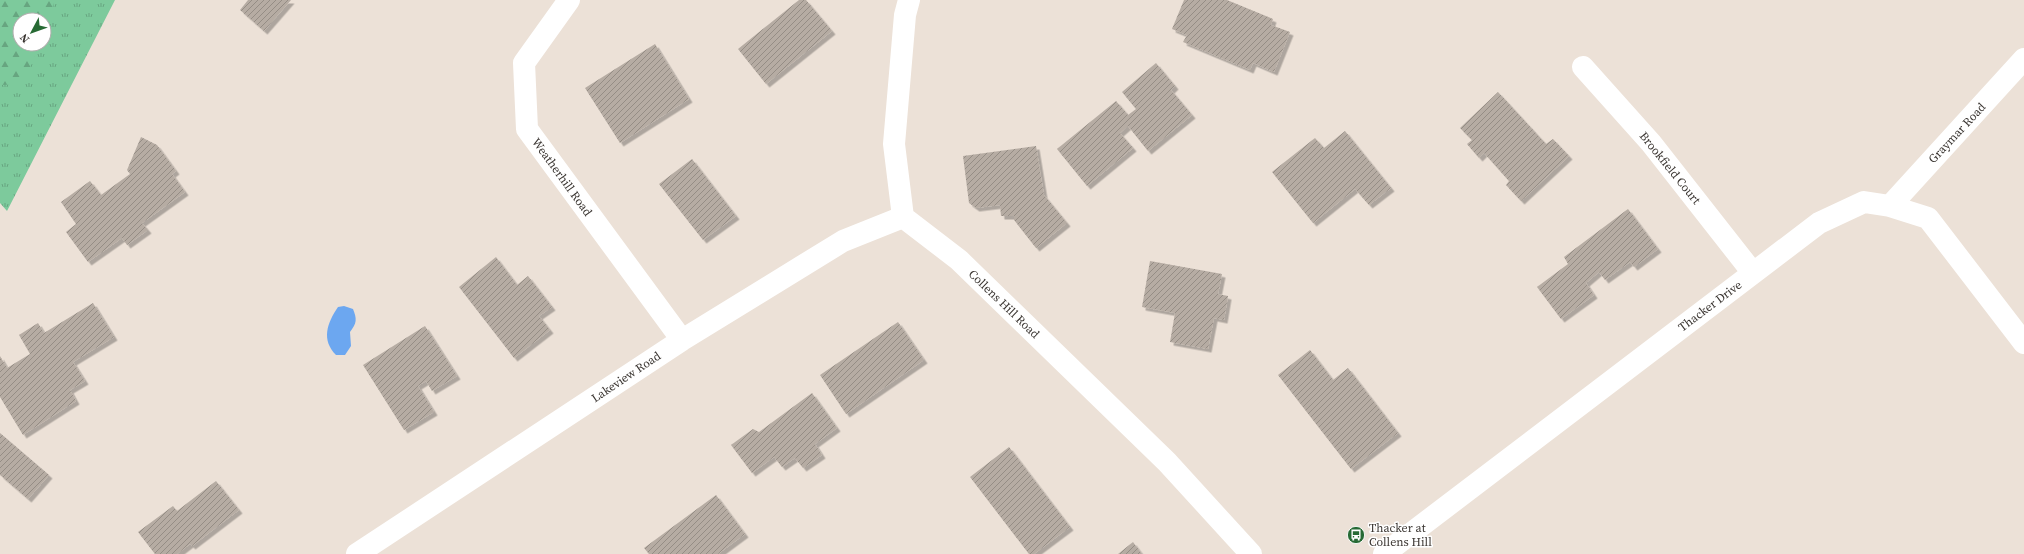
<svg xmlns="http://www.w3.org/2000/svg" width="2024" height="554" font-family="'Source Serif 4',serif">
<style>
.grass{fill:url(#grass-tufts);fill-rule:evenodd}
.forest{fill:url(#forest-firs)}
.water{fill:#6ca7f0}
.building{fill:url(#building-hatch);filter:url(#shadow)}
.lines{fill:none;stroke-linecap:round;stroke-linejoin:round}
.minor{stroke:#fff;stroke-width:22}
.labels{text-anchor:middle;stroke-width:3;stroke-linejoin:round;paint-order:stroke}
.street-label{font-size:12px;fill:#3a3531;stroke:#fff}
.poi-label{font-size:12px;fill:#3a3531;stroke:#fff;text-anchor:start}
</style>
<defs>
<pattern id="grass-tufts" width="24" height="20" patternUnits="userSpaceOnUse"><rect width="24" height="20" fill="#7dca9c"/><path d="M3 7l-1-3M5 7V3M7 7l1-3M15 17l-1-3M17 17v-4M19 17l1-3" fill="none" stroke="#67a580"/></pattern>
<pattern id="forest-firs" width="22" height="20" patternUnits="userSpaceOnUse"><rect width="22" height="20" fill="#7dca9c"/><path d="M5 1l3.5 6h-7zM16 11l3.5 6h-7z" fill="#67a580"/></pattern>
<pattern id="building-hatch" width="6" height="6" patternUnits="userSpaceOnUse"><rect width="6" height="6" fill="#b6aca3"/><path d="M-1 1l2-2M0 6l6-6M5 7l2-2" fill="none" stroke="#958d85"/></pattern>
<filter id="shadow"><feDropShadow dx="3.5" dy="3.5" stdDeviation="0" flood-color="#0004"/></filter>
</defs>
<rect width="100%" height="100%" fill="#ece1d7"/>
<path class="grass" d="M0,0H115L7,211L0,203ZM20,20H44V44H20Z"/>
<path class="forest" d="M0,0H55L44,30V20H20V44H39L24,84L0,85Z"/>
<path class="water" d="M344,306L353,309C357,319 357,323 350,332L351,346L345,355H336C321,340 327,323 338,307Z"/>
<path class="building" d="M248,0H291L264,31L240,10Z
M799,0H806L832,31L766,84L738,49Z
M1184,0H1227L1273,19L1271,25L1290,32L1274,72L1253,63L1250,70L1183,42L1187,35L1172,29Z
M655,44L689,99L620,143L585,88Z
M1156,63L1175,86L1171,90L1192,115L1148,151L1128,126L1120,133L1133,148L1087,186L1057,149L1116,101L1128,115L1136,109L1122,92Z
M1498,92L1546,144L1553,139L1569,156L1521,201L1506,185L1509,181L1484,153L1479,158L1467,144L1472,140L1460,128Z
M1345,131L1391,188L1369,205L1355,189L1313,223L1272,172L1315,138L1324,148Z
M141,137L157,145L176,171L172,174L185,192L142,223L148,230L127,245L122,238L88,262L66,232L76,224L61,202L90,181L101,195L130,174L127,170Z
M1036,146L1044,195L1067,223L1036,248L1014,220V216H1001L1000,205L976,208L969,203L963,156Z
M692,159L736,216L703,240L659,184Z
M1628,209L1658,249L1634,267L1630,262L1605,280L1599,272L1586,283L1594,295L1561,319L1537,287L1568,264L1564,257Z
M496,257L517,285L528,276L552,307L539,316L550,330L514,358L459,287Z
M1150,261L1222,274L1218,294L1228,296L1224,320L1214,318L1208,349L1170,342L1175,313L1142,307Z
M93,303L114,337L73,362L85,381L70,390L76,401L23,435L0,397V356L7,368L30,354L19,335L38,323L44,333Z
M898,322L924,360L846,414L820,375Z
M425,326L457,376L432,391L426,381L418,386L434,412L404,430L363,365Z
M1310,350L1333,380L1348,368L1398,433L1351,469L1278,375Z
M812,393L837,428L815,444L822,455L803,468L795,458L782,467L774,457L752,473L731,445L753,429L759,432Z
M0,433L49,475L28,499L0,475Z
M1009,447L1070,527L1034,554H1029L970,477Z
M216,481L239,510L192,546L190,544L177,554H155L138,532L173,506L177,511Z
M716,495L745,534L718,554H649L644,548Z
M1133,542L1142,554H1118Z"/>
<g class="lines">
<path class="minor" d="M569,0L524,63L527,129L682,340
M909,0L905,15L894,144L903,217L959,260L1167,462L1251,554
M1583,67L1651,143L1753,273
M1890,206L2024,59
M357,554L682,340L843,241L903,217
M1384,554L1819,223L1864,202L1890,206L1928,218L2024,343"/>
</g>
<defs>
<symbol id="bus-disc" viewBox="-11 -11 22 22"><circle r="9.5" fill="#276a34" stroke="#fff"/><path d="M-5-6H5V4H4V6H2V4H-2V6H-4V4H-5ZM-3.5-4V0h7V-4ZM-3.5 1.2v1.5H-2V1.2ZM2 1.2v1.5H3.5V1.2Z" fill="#fff"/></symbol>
</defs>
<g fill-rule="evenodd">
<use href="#bus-disc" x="1346" y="525" width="20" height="20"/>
</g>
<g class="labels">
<g class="street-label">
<text transform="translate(1957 133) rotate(-47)" y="4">Graymar Road</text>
<text transform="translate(1670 168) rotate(51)" y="4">Brookfield Court</text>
<text transform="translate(562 177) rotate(54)" y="4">Weatherhill Road</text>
<text transform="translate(1004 304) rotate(44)" y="4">Collens Hill Road</text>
<text transform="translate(1710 306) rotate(-37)" y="4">Thacker Drive</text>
<text transform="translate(626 377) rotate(-34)" y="4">Lakeview Road</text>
</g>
<g class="poi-label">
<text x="1369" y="532">Thacker at<tspan x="1369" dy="14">Collens Hill</tspan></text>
</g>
</g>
<g transform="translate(32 32) rotate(229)"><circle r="19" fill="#ffffff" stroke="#b0aead"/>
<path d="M0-3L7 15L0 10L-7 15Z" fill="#276a34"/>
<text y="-6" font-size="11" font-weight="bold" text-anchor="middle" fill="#3a3531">N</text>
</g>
</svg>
